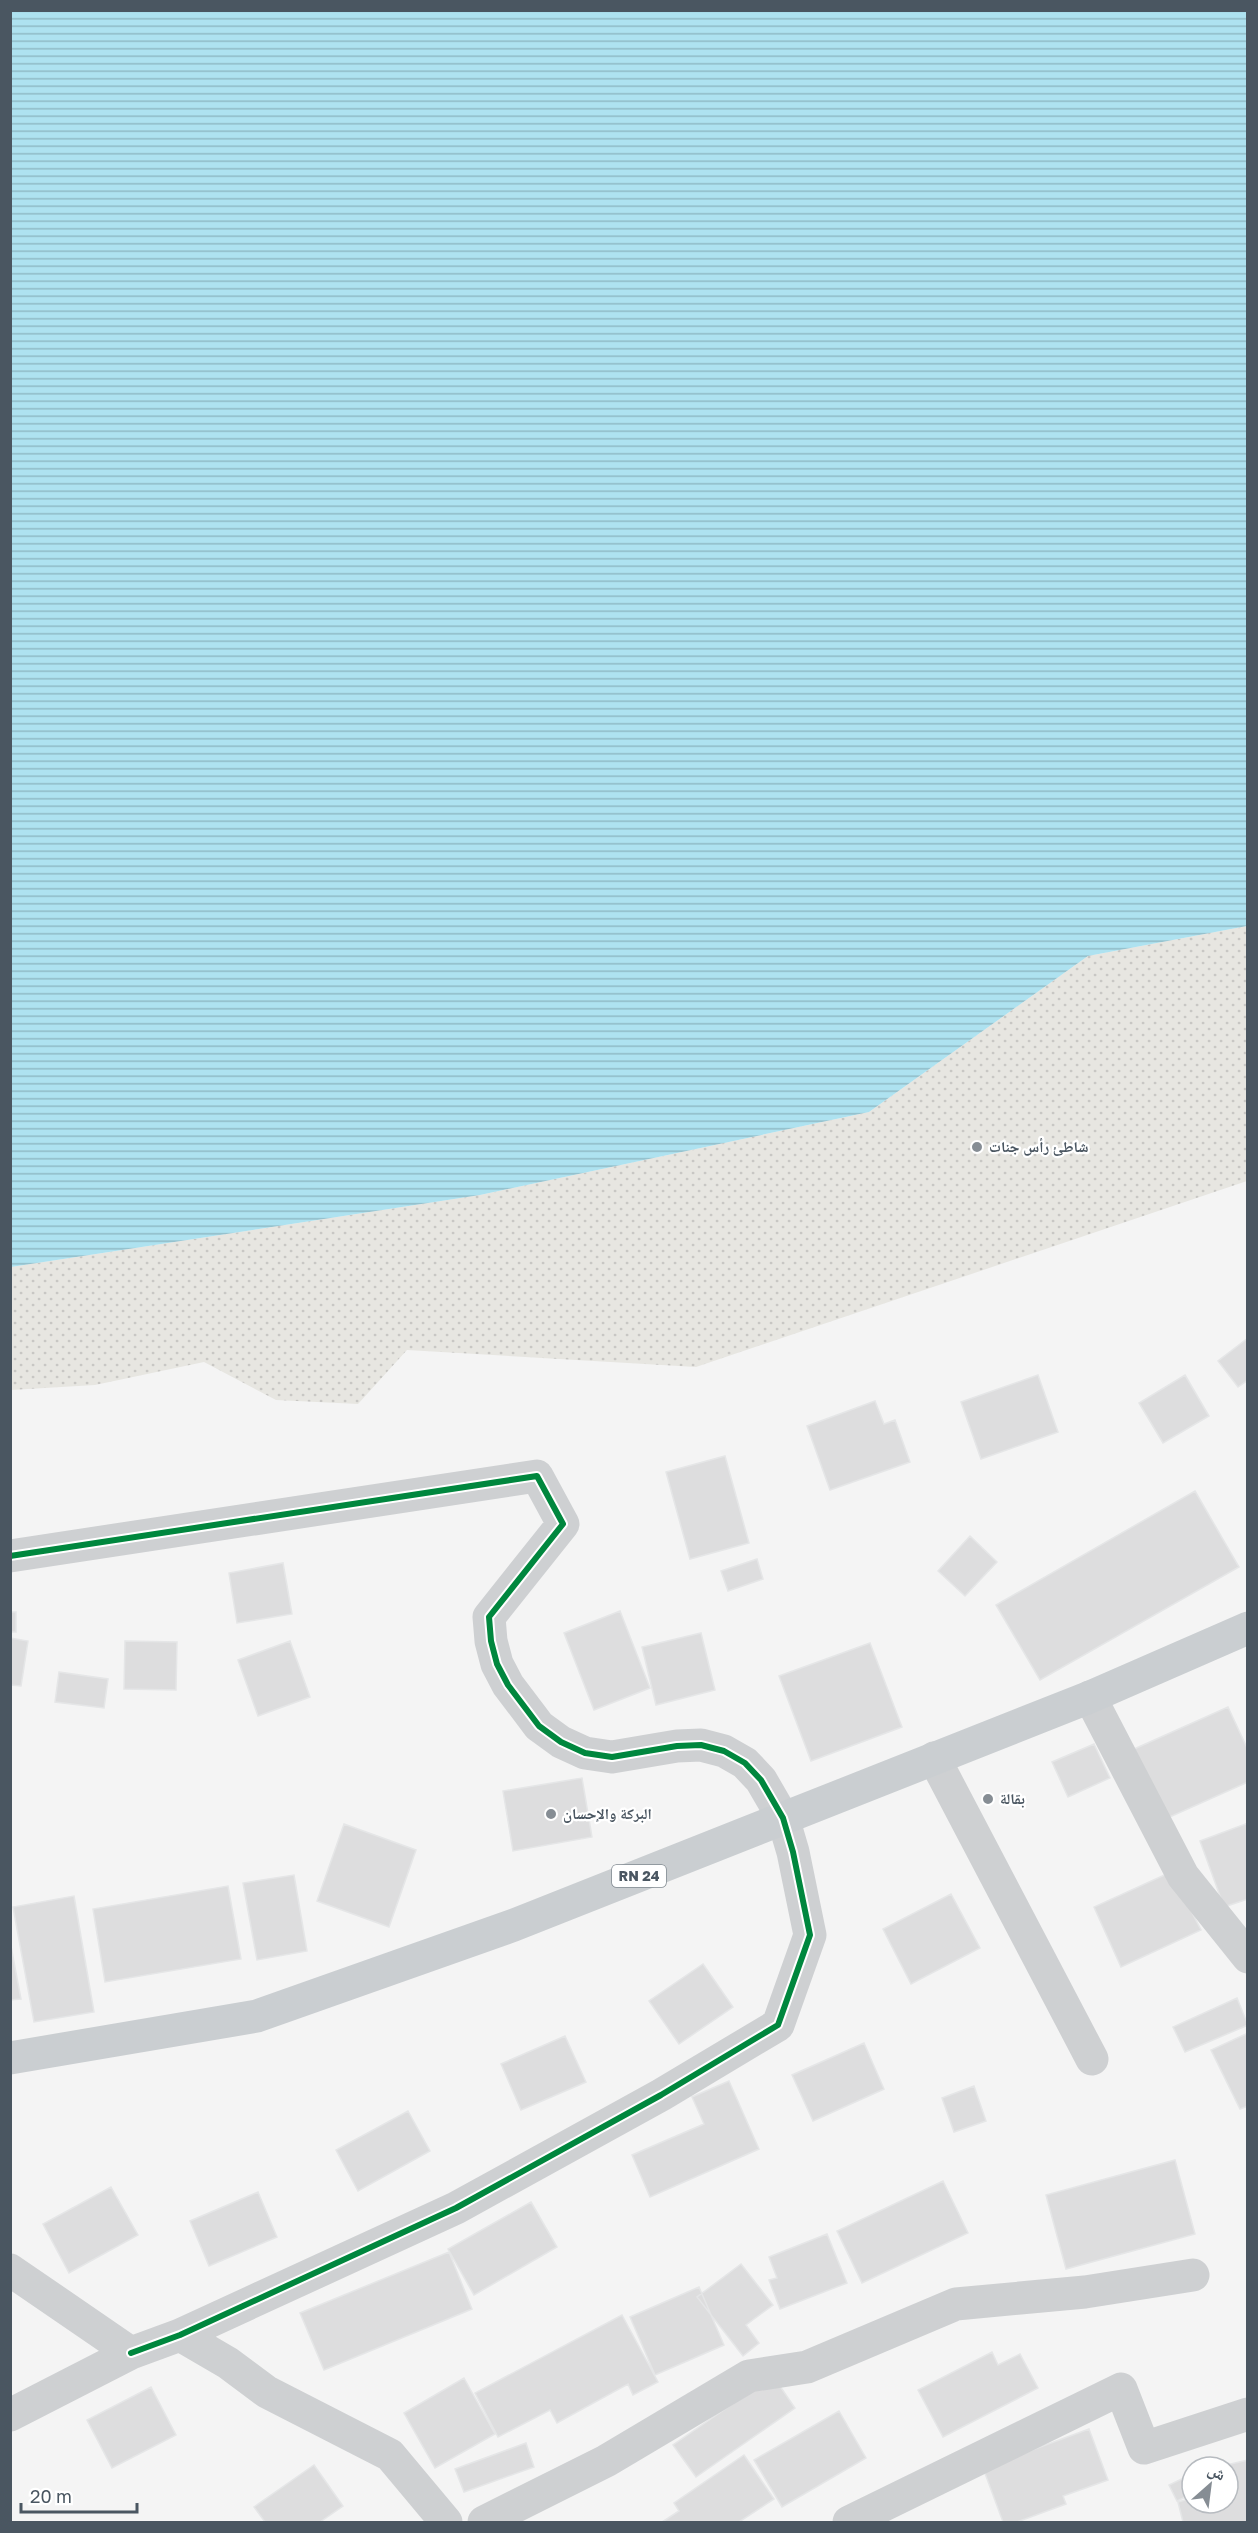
<svg xmlns="http://www.w3.org/2000/svg" width="1258" height="2533" font-family="'Golos Text','Noto Naskh Arabic',sans-serif">
<style>
.sand{fill:url(#sand-dots)}
.water{fill:url(#water-rules)}
.building{fill:#ddddde;stroke:#e5e6e7;stroke-width:1.5}
.lines{fill:none;stroke-linecap:round;stroke-linejoin:round}
.minor{stroke:#ced0d2;stroke-width:33}
.major{stroke:#caced1;stroke-width:33}
.cycleway-casing{stroke:#fff;stroke-width:10}
.cycleway{stroke:#00873e;stroke-width:6}
.poi-dot{fill:#868d94;stroke:#fff;stroke-width:2}
.labels{text-anchor:middle;stroke-width:4.5;stroke-linejoin:round;paint-order:stroke}
.shield{fill:#fff;stroke:#808990;stroke-width:1.5}
.shield-label{font-size:14px;font-weight:bold;fill:#4a5661}
.poi-label{font-size:15px;font-weight:bold;fill:#4a5661;stroke:#fff;text-anchor:start}
</style>
<defs>
<pattern id="sand-dots" width="8" height="8" patternUnits="userSpaceOnUse" patternTransform="scale(1.5)"><rect width="8" height="8" fill="#e7e6e1"/><path d="M2 2h.1M6 6h.1" fill="none" stroke="#c8c7c4" stroke-width="1.8" stroke-linecap="round"/></pattern>
<pattern id="water-rules" width="6" height="5" patternUnits="userSpaceOnUse" patternTransform="scale(1.5)"><rect width="6" height="5" fill="#aee2f0"/><path d="M0 2.5h6" fill="none" stroke="#90bac6"/></pattern>
</defs>
<rect width="100%" height="100%" fill="#f4f4f4"/>
<path class="sand" d="M1247,926V1181L696,1367L407,1350L358,1404L276,1400L204,1362L95,1385L11,1390V1267L480,1195L869,1112L1088,956Z"/>
<path class="water" d="M11,10L1247,11V926L1088,956L869,1112L480,1195L11,1267Z"/>
<path class="building" d="M1248,1338V1380L1238,1387L1218,1361Z
M1038,1375L1058,1432L981,1459L961,1402Z
M1185,1375L1209,1416L1163,1443L1139,1403Z
M875,1401L884,1424L895,1420L910,1462L830,1490L807,1426Z
M725,1456L749,1543L690,1559L666,1472Z
M1195,1491L1239,1567L1040,1680L996,1605Z
M970,1536L997,1562L965,1596L938,1571Z
M757,1559L763,1579L728,1591L721,1571Z
M283,1563L292,1614L237,1623L229,1573Z
M620,1611L650,1688L594,1710L564,1633Z
M10,1612H16V1632H10Z
M701,1633L715,1690L656,1705L642,1647Z
M10,1638L28,1641L21,1686L10,1685Z
M125,1641L177,1642L176,1690L124,1689Z
M290,1641L310,1697L258,1716L238,1660Z
M870,1643L902,1727L811,1761L779,1676Z
M59,1672L108,1679L104,1708L55,1702Z
M1228,1707L1248,1750V1782L1163,1820L1132,1750Z
M1094,1744L1110,1778L1068,1797L1052,1762Z
M582,1778L592,1837L513,1851L503,1791Z
M1248,1823V1899L1224,1907L1200,1841Z
M344,1824L416,1850L389,1927L317,1901Z
M1171,1872L1201,1930L1121,1967L1094,1907Z
M294,1875L307,1951L257,1960L243,1883Z
M228,1886L241,1959L105,1982L93,1909Z
M951,1894L980,1948L911,1984L883,1929Z
M74,1896L94,2012L34,2022L13,1907Z
M10,1941L21,1999L10,2000Z
M703,1964L733,2007L679,2044L649,2001Z
M1237,1998L1248,2025L1185,2052L1173,2027Z
M1248,2033V2106L1240,2109L1211,2050Z
M565,2036L586,2082L521,2110L501,2064Z
M864,2043L884,2089L813,2121L792,2075Z
M729,2081L759,2149L650,2197L632,2155L704,2124L692,2097Z
M974,2086L986,2121L954,2132L942,2098Z
M408,2111L430,2151L358,2191L336,2150Z
M1175,2160L1195,2234L1066,2269L1046,2195Z
M943,2181L968,2233L862,2283L837,2231Z
M111,2187L138,2235L69,2273L43,2224Z
M258,2192L277,2237L209,2266L190,2221Z
M531,2202L557,2247L474,2295L448,2249Z
M827,2234L847,2283L780,2309L769,2280L777,2278L769,2257Z
M449,2252L472,2309L324,2370L300,2313Z
M741,2264L773,2305L746,2325L759,2343L743,2356L697,2297Z
M699,2287L724,2345L655,2375L630,2317Z
M622,2315L658,2382L633,2395L628,2384L557,2423L550,2410L498,2437L475,2393Z
M992,2352L998,2365L1020,2354L1038,2388L943,2437L918,2390Z
M773,2376L795,2408L696,2477L673,2445Z
M464,2378L495,2434L435,2468L404,2413Z
M151,2387L176,2435L112,2468L87,2420Z
M839,2411L866,2458L782,2507L754,2460Z
M1089,2429L1108,2480L1063,2496L1066,2504L1017,2522H1003L983,2468Z
M526,2443L534,2467L464,2492L455,2469Z
M744,2455L774,2499L739,2522H662L679,2511L674,2503Z
M1248,2460V2522H1183L1178,2502L1192,2498V2503H1228V2489H1231L1226,2465Z
M314,2465L343,2506L320,2522H265L254,2507Z
M1192,2474V2494L1177,2501L1169,2485Z"/>
<g class="lines">
<path class="minor" d="M10,1556L537,1476L563,1524L489,1617L491,1641L497,1664L508,1685L539,1726L561,1742L585,1753L612,1757L677,1746L701,1745L724,1751L745,1763L761,1780L783,1818L793,1852L810,1935L778,2025L661,2095L456,2208L180,2335L131,2353
M1090,1697L1183,1876L1248,1957
M934,1758L1092,2059
M10,2270L131,2353L10,2415
M180,2335L228,2363L267,2392L390,2455L446,2522
M484,2522L606,2461L749,2376L807,2367L956,2304L1085,2292L1193,2275
M849,2522L1121,2389L1144,2448L1248,2414"/>
<path class="major" d="M10,2058L257,2016L514,1925L1090,1697L1248,1628"/>
<defs>
<path id="cycleway" d="M10,1556L537,1476L563,1524L489,1617L491,1641L497,1664L508,1685L539,1726L561,1742L585,1753L612,1757L677,1746L701,1745L724,1751L745,1763L761,1780L783,1818L793,1852L810,1935L778,2025L661,2095L456,2208L180,2335L131,2353"/>
</defs>
<use href="#cycleway" class="cycleway-casing"/>
<use href="#cycleway" class="cycleway"/>
</g>
<g class="poi-dot">
<circle cx="977" cy="1147" r="6"/>
<circle cx="988" cy="1799" r="6"/>
<circle cx="551" cy="1814" r="6"/>
</g>
<g class="labels">
<rect class="shield" x="612" y="1865" width="54" height="22" rx="4.5"/>
<g class="shield-label">
<text x="639" y="1881">RN 24</text>
</g>
<g class="poi-label">
<text x="989" y="1152">شاطئ رأس جنات</text>
<text x="1000" y="1804">بقالة</text>
<text x="563" y="1819">البركة والإحسان</text>
</g>
</g>
<rect width="1258" height="2533" fill="none" stroke="#4a5661" stroke-width="24"/>
<g transform="translate(1210 2485) rotate(28)"><circle r="28" fill="#ffffff" stroke="#b7bbc0" stroke-width="1.5"/>
<path d="M0-4.5L10 22L0 15L-10 22Z" fill="#868d94"/>
<text y="-9" font-size="16" font-weight="bold" text-anchor="middle" fill="#4a5661">ش</text>
</g>
<path d="M21 2503v9h116v-9" fill="none" stroke="#4a5661" stroke-width="3"/>
<text x="30" y="2503" font-size="18" fill="#4a5661" stroke="#ffffff" stroke-width="4.5" paint-order="stroke">20 m</text>
</svg>
